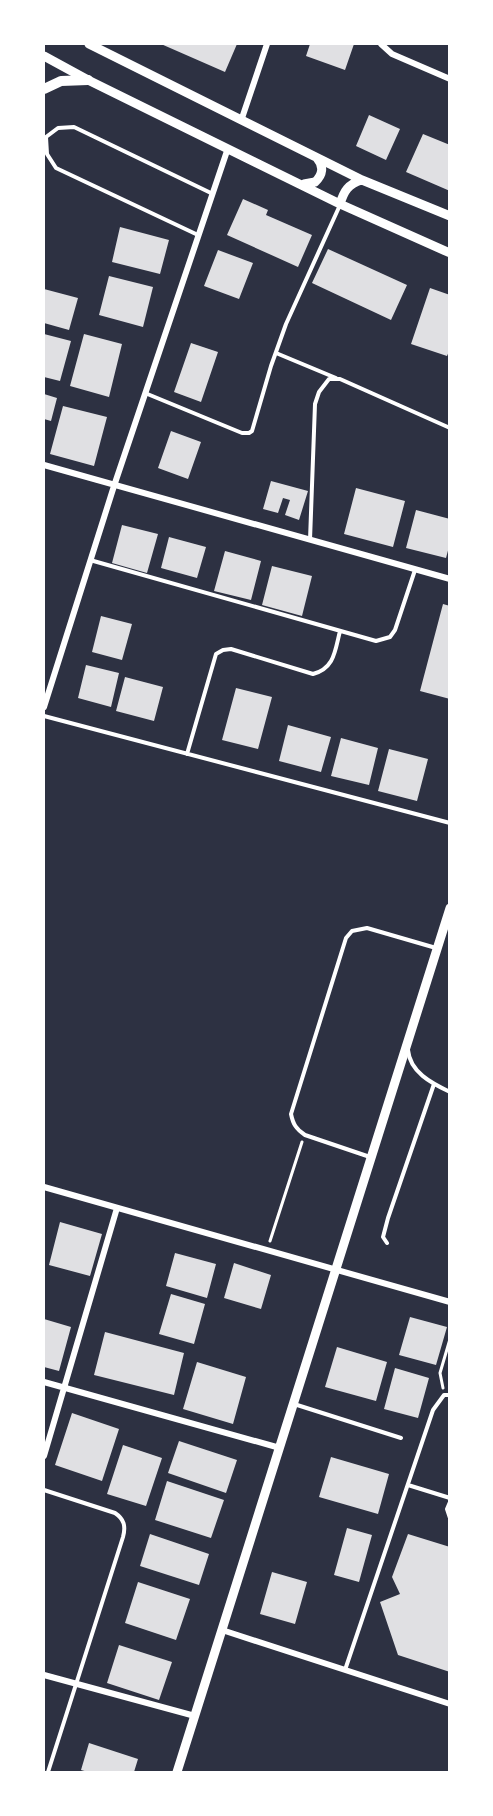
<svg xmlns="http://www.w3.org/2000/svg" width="493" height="1816" font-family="'Libre Baskerville',serif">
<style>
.building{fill:#e0e0e3}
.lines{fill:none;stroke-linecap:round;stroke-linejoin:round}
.path{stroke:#fff;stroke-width:3}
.service{stroke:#fff;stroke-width:4}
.minor{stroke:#fff;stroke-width:6}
.tertiary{stroke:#fff;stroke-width:9}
.primary{stroke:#fff;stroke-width:10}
</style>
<rect width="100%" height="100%" fill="#2d3142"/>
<path class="building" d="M161,44H237L225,72Z
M310,44H354L345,70L306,56Z
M369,115L400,129L386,160L356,146Z
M423,134L450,145V191L406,172Z
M243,199L268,210L266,215L312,235L298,267L227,235Z
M120,227L169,240L160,274L112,262Z
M328,249L407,285L391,320L312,283Z
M218,250L253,263L239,299L204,286Z
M109,276L153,287L143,327L99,315Z
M430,288L450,295V349L447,356L411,344Z
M44,289L78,298L69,330L44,323Z
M44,334L71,341L60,381L44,377Z
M84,334L122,344L109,397L70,386Z
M191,343L218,352L201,402L174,392Z
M44,394L57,398L51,421L44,419Z
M63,406L107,417L94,466L50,454Z
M171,431L201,442L188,479L158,468Z
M271,481L308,491L299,520L285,515L290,500L283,498L278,513L263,509Z
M356,488L405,501L393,547L344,534Z
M416,510L450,519V543L446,558L406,548Z
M122,525L158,534L147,573L112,563Z
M169,537L206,547L197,578L161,568Z
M225,551L261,561L251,600L214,591Z
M272,566L312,576L302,616L262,605Z
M443,604L450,606V699L420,691Z
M101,616L132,624L122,660L92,652Z
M86,665L119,673L111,707L78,698Z
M125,677L163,687L154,721L116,711Z
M236,688L272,697L258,749L222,740Z
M288,725L331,737L321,772L279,761Z
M341,738L378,748L369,785L331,776Z
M389,749L428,759L417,801L378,791Z
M60,1222L102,1234L90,1276L49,1265Z
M175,1253L216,1264L207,1298L166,1286Z
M234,1263L271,1275L261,1309L224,1298Z
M171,1294L205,1304L194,1344L159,1334Z
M410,1317L447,1327L436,1365L399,1355Z
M44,1319L71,1327L59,1371L44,1367Z
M105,1332L184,1353L174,1395L94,1375Z
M337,1347L387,1362L376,1401L325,1387Z
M197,1362L246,1377L233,1424L183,1409Z
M395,1368L429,1378L418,1418L384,1409Z
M72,1413L119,1429L102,1481L55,1465Z
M179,1441L237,1460L226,1493L168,1473Z
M123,1445L162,1458L146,1506L107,1494Z
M331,1457L389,1474L378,1514L319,1497Z
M167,1481L224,1500L211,1538L155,1520Z
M347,1528L372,1535L359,1582L334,1575Z
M150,1534L209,1554L199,1585L140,1566Z
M408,1534L450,1547V1672L398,1655L380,1602L400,1594L392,1577Z
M272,1572L307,1582L295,1624L260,1614Z
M138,1582L190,1599L176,1640L125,1623Z
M119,1645L172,1662L159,1700L107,1683Z
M89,1743L138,1759L134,1772H88L81,1770Z"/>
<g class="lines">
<path class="path" d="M270,1241L302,1142
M443,1388L440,1373L450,1339"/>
<path class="service" d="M198,235L56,168L47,154L46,137L58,128L74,127L213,194
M276,353L336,378
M145,393L242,433H249L252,431L271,366L286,324L340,205
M310,540L315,404L319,392L329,379H340L450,428
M90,560L376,641L390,637L395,630L415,570
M44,716L450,823
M187,754L216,654L223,650L231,649L313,674C335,668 335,650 340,631
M408,1050C410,1072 431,1083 450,1092
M370,1157L305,1135C296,1129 293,1124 291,1114L346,938L352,931L367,928L436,948
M387,1243L383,1237L388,1218L434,1084
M294,1404L401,1438
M408,1485L450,1498
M44,1490L115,1513C124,1519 126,1526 123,1537L48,1772
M450,1502L447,1509L450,1518
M345,1670L433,1410L444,1395H450"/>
<path class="minor" d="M381,44L392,54L450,79
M241,121L267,44
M44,465L450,579
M44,707L114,486L228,148
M44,1187L450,1302
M44,1382L280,1448
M44,1456L117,1208
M222,1630L450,1704
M44,1675L195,1716"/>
<path class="tertiary" d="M89,44L362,180L450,216
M44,56L88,80L340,204L450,253
M304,184L315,182C323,175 324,166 317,158
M340,204C344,191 348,184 362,180
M177,1772L450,908"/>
<path class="primary" d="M44,89L61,81L88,80"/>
</g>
<rect width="493" height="1816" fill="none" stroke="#ffffff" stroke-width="90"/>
</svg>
